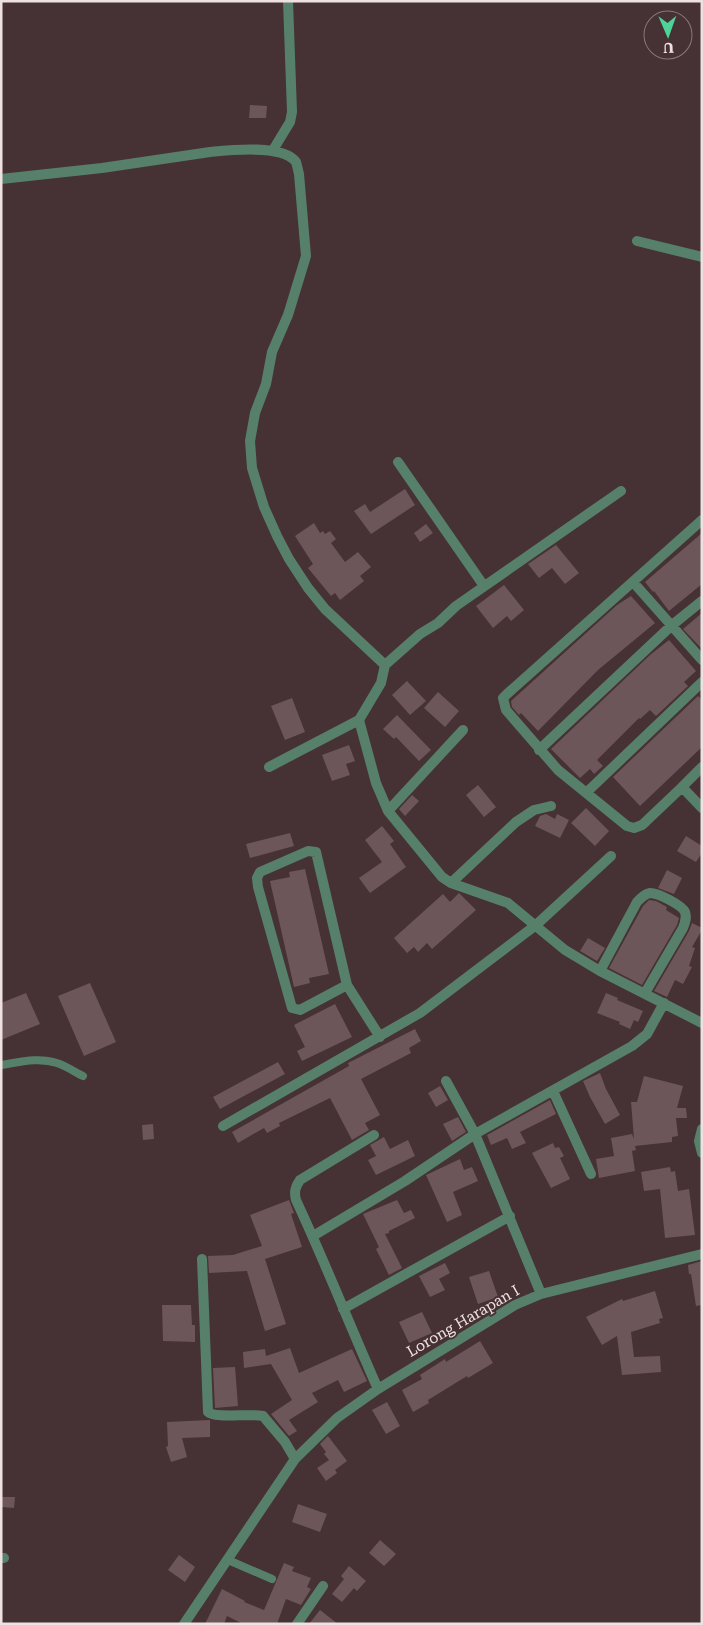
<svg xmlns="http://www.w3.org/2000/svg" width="703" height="1625" font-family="'Roboto Serif',serif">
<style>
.building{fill:#6d5659}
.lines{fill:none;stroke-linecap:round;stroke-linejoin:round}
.service{stroke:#57806b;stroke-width:8}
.minor{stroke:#57806b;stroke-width:10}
.labels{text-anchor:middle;stroke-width:4;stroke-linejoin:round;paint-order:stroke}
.street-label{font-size:15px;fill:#efe1e2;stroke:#463134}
</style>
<rect width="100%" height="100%" fill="#463134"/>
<path class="building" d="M250,105L267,106L266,118H249Z
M405,489L415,505L371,534L354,511L365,504L370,512Z
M314,523L320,533L323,531L325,534L330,531L336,539L331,543L345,562L358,552L371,567L360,576L364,581L340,600L335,593L331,596L308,568L313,564L295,536Z
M426,524L433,533L420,542L414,533Z
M702,533V584L669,611L654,591L653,592L645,582Z
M556,545L579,573L565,584L552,568L539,578L528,564Z
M504,585L524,610L511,621L507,616L493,628L476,606Z
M631,596L655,623L598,670L538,731L521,713L519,715L512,707L511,701L617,605Z
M702,613V649L683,629Z
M669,640L696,671L684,682L688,686L656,716L650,710L640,719L639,718L597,760L603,766L594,774L590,769L580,778L551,749L650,655Z
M407,681L426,701L410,715L392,695Z
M438,692L459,711L445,727L424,708Z
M698,696L702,700V747L640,806L613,777Z
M292,698L305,732L285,740L271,706Z
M397,715L431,750L419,761L396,737L394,739L383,729Z
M349,745L355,761L346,764L350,775L332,781L322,755Z
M478,785L496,807L484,817L466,795Z
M412,795L419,801L405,816L399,809Z
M586,808L609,831L595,846L571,823Z
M546,814L555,819L557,814L569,820L560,838L535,826L540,816Z
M382,826L394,841L390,844L406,867L370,893L359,878L382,862L365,840Z
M290,833L294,846L250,858L246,844Z
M686,836L702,846V853L696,862L677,851Z
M305,869L329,974L309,978L310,983L294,987L270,881L290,877L289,872Z
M667,870L682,878L674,894L658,888Z
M459,893L476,910L432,949L427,943L418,952L414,947L407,953L394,938L443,894L450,902Z
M649,900L656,901L667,907L666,910L679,918L677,925L642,985L609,968L643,906Z
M692,923L702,928V930L692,947L695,948L689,966L692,967L683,984L675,980L667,997L665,996L654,991L689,931Z
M588,938L605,948L597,961L580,951Z
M90,983L116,1042L84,1056L58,996Z
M26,993L40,1024L1,1040V1003Z
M606,993L618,998L617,1000L643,1011L638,1022L634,1020L630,1029L619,1024L620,1022L597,1013Z
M335,1004L352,1037L302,1061L297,1051L305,1047L294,1025Z
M415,1029L421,1041L409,1048L411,1053L361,1079L380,1115L365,1123L369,1130L352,1140L330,1098L279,1123L280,1126L267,1133L264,1128L238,1143L232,1132L349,1066L348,1063Z
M278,1062L285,1074L220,1109L213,1097Z
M600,1073L606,1089L620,1115L605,1124L590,1097L583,1081Z
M644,1076L683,1086L677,1108H686L687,1118H676L678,1136L672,1137V1142L635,1146L636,1150L632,1151L635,1171L599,1178L596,1159L614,1156L611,1138L632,1134L634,1139L631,1102H637Z
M440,1086L448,1100L436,1107L428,1093Z
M550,1100L556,1114L520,1132L526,1143L512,1149L507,1138L491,1145L487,1135Z
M458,1117L466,1132L452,1141L443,1124Z
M153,1124L154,1139L143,1140L142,1125Z
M384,1137L390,1149L408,1140L415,1156L376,1175L368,1160L376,1156L370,1145Z
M553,1143L555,1148L559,1147L564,1156L560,1158L570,1179L551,1188L532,1153Z
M460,1159L464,1170L472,1167L478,1181L453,1192L462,1215L447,1222L426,1175Z
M670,1167L671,1172L675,1171L678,1191L689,1189L695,1235L665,1238L660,1189L644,1191L641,1172Z
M289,1200L294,1213L291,1214L302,1247L265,1259L286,1324L265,1331L247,1271L209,1273L208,1256L233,1255L262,1246L250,1215Z
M397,1200L404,1213L411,1210L415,1218L389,1231V1233L385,1234L402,1268L389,1275L376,1249L379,1247L363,1214Z
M702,1261V1305L696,1306L691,1274H689L688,1265Z
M445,1263L450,1273L439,1279L445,1290L430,1297L419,1276Z
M489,1271L498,1297L478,1304L469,1277Z
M655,1291L663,1318L659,1319L660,1323L631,1332L634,1357L660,1356L661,1372L622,1375L617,1336L602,1345L586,1317L622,1299L623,1301Z
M162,1305H191L192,1325H195V1342L163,1341Z
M422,1312L432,1333L409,1343L399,1322Z
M480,1341L493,1363L468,1378L467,1376L428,1400L429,1403L413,1412L402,1390L422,1379L420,1375L445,1359L446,1362Z
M290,1348L299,1373L352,1349L367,1381L344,1392L338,1380L312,1393L318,1402L289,1420L297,1431L289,1436L271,1414L292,1400L271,1364L244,1368L243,1352L265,1349L266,1356Z
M235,1367L238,1406L215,1408L213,1368Z
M387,1402L400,1426L386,1434L372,1410Z
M210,1420V1437L182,1438L187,1457L171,1462L166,1447L168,1446L167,1422Z
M328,1436L347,1461L335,1470L337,1473L326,1481L317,1468L329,1460L324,1454L326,1452L320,1444Z
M1,1497H15L14,1508L1,1507Z
M298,1504L327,1514L320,1532L292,1522Z
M380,1540L396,1554L384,1566L369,1553Z
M179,1555L195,1567L185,1582L168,1570Z
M284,1563L294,1567L292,1571L311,1578L307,1587L311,1589L301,1605L286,1599L277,1624H243L227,1616L224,1624H205L222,1589L245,1601L244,1602L264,1610Z
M349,1566L366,1581L357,1591L354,1588L342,1602L332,1594L344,1579L341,1576Z
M320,1610L338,1624H309Z"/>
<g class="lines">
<path class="service" d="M1,1065C20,1062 39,1057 57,1063C66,1066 75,1072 83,1076
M228,1560L272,1579"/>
<path class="minor" d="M273,150L290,122L292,112L288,1
M1,179L102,168L210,152C230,150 283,144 296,162C297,165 298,170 299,174L306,256L288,315L272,352L266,384L255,413L250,441L252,468L264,507L277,536L289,559L308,588L325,609L385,665
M637,241L702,257
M398,462L484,586
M621,491L456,606L438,623L420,634L385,665L381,683L359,720L376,783L388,811L442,877L451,883L508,903L565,950L600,971L702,1023
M633,582L702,660
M539,750L671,626L702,601
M269,767L359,720
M702,767L682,787L702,808
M682,787L642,825L634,828L627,826L558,770L506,710L503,698L507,694L702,520
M587,792L702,682
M388,811L463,730
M451,883L516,822L534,810L551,806
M600,971L637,902C641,898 644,894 650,893C658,893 682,905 685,912C687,918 685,923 683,928L645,993
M347,985L300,1010L292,1008L258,887L257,878L260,872L308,851L316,852L347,985L380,1037
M446,1081L475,1134L541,1294
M553,1091L591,1174
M223,1126L420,1013L536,925L611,856
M702,1129L699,1141L702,1153
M374,1135L300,1180C295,1187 294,1192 296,1200C325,1262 350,1326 378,1389
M313,1236L405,1181L475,1134L632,1046L647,1034L664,1003
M202,1259L208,1412C216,1419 249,1413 263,1416L285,1442L295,1459
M343,1309L510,1216
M1,1558H4
M184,1624L295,1459L337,1418L378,1389L515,1305L541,1294L702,1254
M297,1624L323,1586"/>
</g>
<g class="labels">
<g class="street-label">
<text transform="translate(463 1321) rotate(-30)" y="5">Lorong Harapan I</text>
</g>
</g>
<rect width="703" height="1625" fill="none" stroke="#efe1e2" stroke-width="5"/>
<g transform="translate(668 35) rotate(178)"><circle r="24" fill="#463134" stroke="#8a777a"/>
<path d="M0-4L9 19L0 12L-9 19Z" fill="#4ed399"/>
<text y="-8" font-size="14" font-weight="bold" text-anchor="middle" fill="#efe1e2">U</text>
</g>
</svg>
